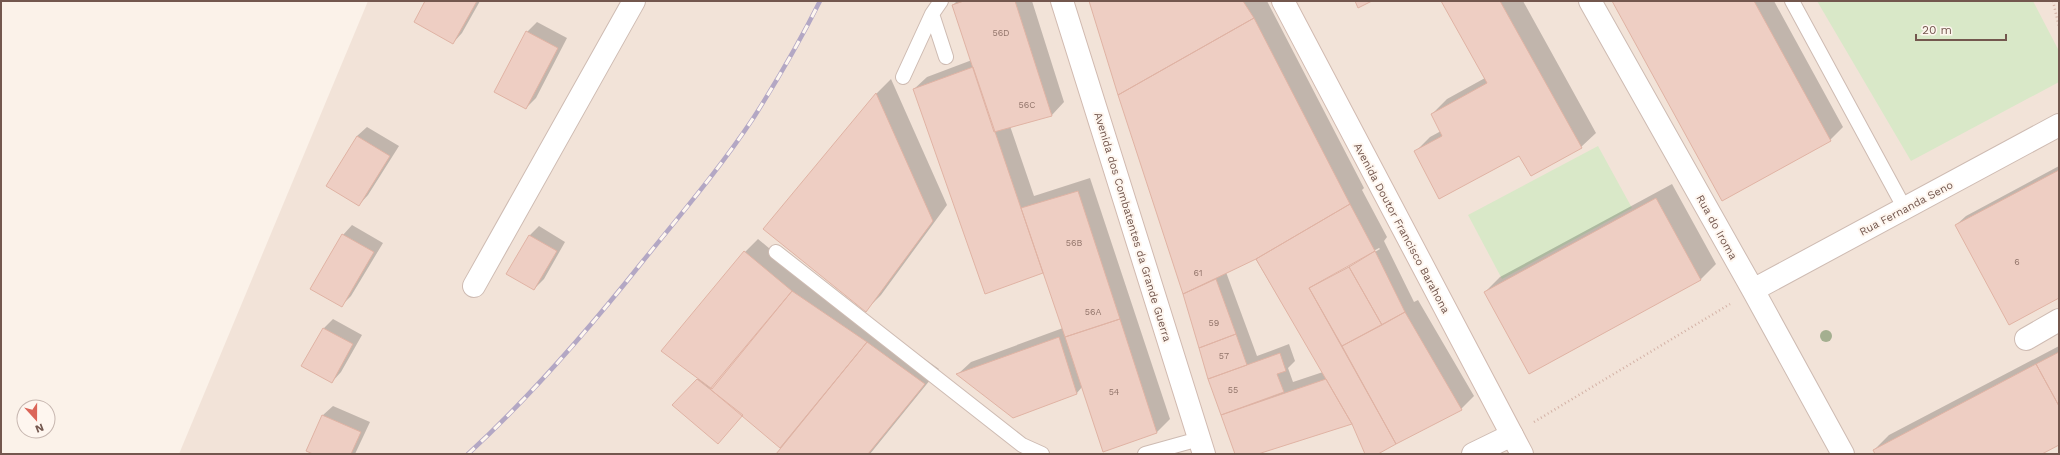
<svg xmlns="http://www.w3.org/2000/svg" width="2060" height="455" font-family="'Work Sans',sans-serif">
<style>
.residential{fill:#f2e3d8}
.green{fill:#d9e8c8}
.shadow{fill:#0003;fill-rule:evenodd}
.building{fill:#eecec3;stroke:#e0b3a4}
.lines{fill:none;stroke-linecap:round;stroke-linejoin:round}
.lane-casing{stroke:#cebbb2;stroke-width:16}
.street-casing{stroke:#cebbb2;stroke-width:24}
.secondary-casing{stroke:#d1bab0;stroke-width:24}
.path{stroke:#d3b1a5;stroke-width:2.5;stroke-dasharray:1 3;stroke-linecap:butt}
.lane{stroke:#fff;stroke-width:14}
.street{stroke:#fff;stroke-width:22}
.secondary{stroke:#fff;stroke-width:22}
.rail-casing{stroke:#b3a7c4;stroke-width:4.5}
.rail{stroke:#fef6ef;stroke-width:3;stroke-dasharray:9;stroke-linecap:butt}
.tree{fill:#a4af90}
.labels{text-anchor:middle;stroke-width:4;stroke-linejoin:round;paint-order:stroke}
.number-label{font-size:9px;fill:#92756b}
.street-label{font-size:11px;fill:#73574e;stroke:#fef6ef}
</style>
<rect width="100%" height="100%" fill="#fbf2e9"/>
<path class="residential" d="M368,1H2059V454H179Z"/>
<path class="green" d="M1817,1H2033L2059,51V82L1911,161Z
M1598,146L1632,208L1502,279L1468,215Z"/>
<path class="shadow" d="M427,1H480L462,33L453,43Z
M957,1H1032L1064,102L1052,115L1010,126L1034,196L1090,178L1170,419L1157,432L1103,450L1082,387L1077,393L958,374L971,362L1063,328L1044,272L986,292L914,89L927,77L972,60L953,5Z
M1090,1H1267L1364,188L1362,190L1387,237L1384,241L1414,302L1418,300L1474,396L1461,409L1376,454H1366L1352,423L1255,454H1236L1209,379L1184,294ZM1379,248L1380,249L1324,281V278ZM1255,258L1323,372L1293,382L1288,368L1295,361L1289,344L1257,356L1226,272Z
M1442,1H1523L1596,133L1581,147L1519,155L1415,152L1430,137L1441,131L1432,114L1447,99L1485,78Z
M1613,1H1774L1843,127L1830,140L1722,199Z
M537,22L567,38L536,98L526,108L527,32Z
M891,79L947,205L881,295L866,310L765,229L876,94Z
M367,127L399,146L368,195L359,205L357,136Z
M2059,166V297L1956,225L1966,216Z
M1672,184L1716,264L1701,279L1529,372L1485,292L1500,277Z
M352,225L383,243L351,296L341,306L343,235Z
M539,226L565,242L544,279L534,289L529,236Z
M758,239L806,279L808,277L939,369L870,454H777L782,448L743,415L674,405L699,378L745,252Z
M333,319L362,335L341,372L332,382L324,328Z
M2059,346V444L2040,454H1877L1874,450L1889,435Z
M333,406L370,422L355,454H315L307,450L323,415Z"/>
<path class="building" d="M425,1H477L453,44L414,22Z
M964,1H1015L1052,116L994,132L952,5Z
M1089,1H1243L1254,18L1118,95Z
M1355,1H1372L1358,8Z
M1441,1H1500L1582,148L1531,176L1519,156L1439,199L1414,151L1442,136L1431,114L1487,83Z
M1612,1H1754L1831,141L1722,201Z
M1254,18L1350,204L1256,259L1183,294L1118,95Z
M526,31L558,48L526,109L494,92Z
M973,67L1043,273L985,294L913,89Z
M876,93L933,221L866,312L763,229Z
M357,136L390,156L359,206L326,186Z
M2059,170V298L2009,325L1955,225Z
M1078,191L1120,319L1065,337L1021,208Z
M1656,198L1701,280L1529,374L1484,292Z
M1350,204L1375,251L1309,288L1396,444L1378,454H1365L1352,424L1256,259Z
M342,234L374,252L342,307L310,289Z
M529,235L557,251L534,290L506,274Z
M744,251L792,291L712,389L661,351Z
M1375,251L1405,312L1382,325L1349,267Z
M1349,267L1382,325L1342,346L1309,288Z
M1216,279L1236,334L1199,348L1183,294Z
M792,291L867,342L780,448L710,389Z
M1405,312L1462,410L1396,444L1342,346Z
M1120,319L1157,433L1103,452L1065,337Z
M323,328L353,344L332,383L301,366Z
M1236,334L1247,365L1208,379L1199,348Z
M1059,337L1077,394L1013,418L956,374Z
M867,342L925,384L868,454H776Z
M2059,352V406L2036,364Z
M1280,353L1286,371L1277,374L1284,392L1221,415L1208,379Z
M2036,364L2059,406V445L2042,454H1875L1873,450Z
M697,379L743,415L718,444L672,405Z
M1326,379L1352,424L1258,454H1235L1221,415Z
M322,415L361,432L351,454H313L306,451Z"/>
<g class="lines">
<defs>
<path id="lane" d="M1792,1L1905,209
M932,14L946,57
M903,77L932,14L941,1
M776,252L1022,445L1042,454
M1145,454L1199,439"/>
<path id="street" d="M1590,1L1753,290L1843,454
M474,286L634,1
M1753,290L2059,125
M2026,339L2059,320
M1473,454L1512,435"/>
<path id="secondary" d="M1062,1L1204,454
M1283,1L1522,454"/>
</defs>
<use href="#lane" class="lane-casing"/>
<use href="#street" class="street-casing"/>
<use href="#secondary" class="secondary-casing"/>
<path class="path" d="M2053,1L2059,27
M1534,422L1730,304"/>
<use href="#lane" class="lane"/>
<use href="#street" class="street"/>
<use href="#secondary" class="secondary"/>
<defs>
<path id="rail" d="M468,454C532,395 589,329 643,261C681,214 721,167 754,117C778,79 800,41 820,1"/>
</defs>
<use href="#rail" class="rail-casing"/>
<use href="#rail" class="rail"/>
</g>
<circle class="tree" cx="1826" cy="336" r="6"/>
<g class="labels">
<g class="number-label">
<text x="1001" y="36">56D</text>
<text x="1027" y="108">56C</text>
<text x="1074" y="246">56B</text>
<text x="2017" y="265">6</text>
<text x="1198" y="276">61</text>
<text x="1093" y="315">56A</text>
<text x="1214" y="326">59</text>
<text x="1224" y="359">57</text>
<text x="1233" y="393">55</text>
<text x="1114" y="395">54</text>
</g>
<g class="street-label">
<text transform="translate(1906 208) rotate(-28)" y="4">Rua Fernanda Seno</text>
<text transform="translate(1133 227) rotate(73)" y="4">Avenida dos Combatentes da Grande Guerra</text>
<text transform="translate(1717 227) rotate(61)" y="4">Rua do Iroma</text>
<text transform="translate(1402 228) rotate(62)" y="4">Avenida Doutor Francisco Barahona</text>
</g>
</g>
<rect width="2060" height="455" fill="none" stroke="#73574e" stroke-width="4"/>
<g transform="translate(36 419) rotate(159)"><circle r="19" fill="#fef6ef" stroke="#c6b6af"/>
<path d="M0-3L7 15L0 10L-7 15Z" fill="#db6558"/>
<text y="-6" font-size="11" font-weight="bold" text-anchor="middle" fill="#73574e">N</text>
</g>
<path d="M1916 34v6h90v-6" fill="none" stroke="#73574e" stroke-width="2"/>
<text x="1922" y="34" font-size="12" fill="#73574e" stroke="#fef6ef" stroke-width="3" paint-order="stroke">20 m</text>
</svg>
